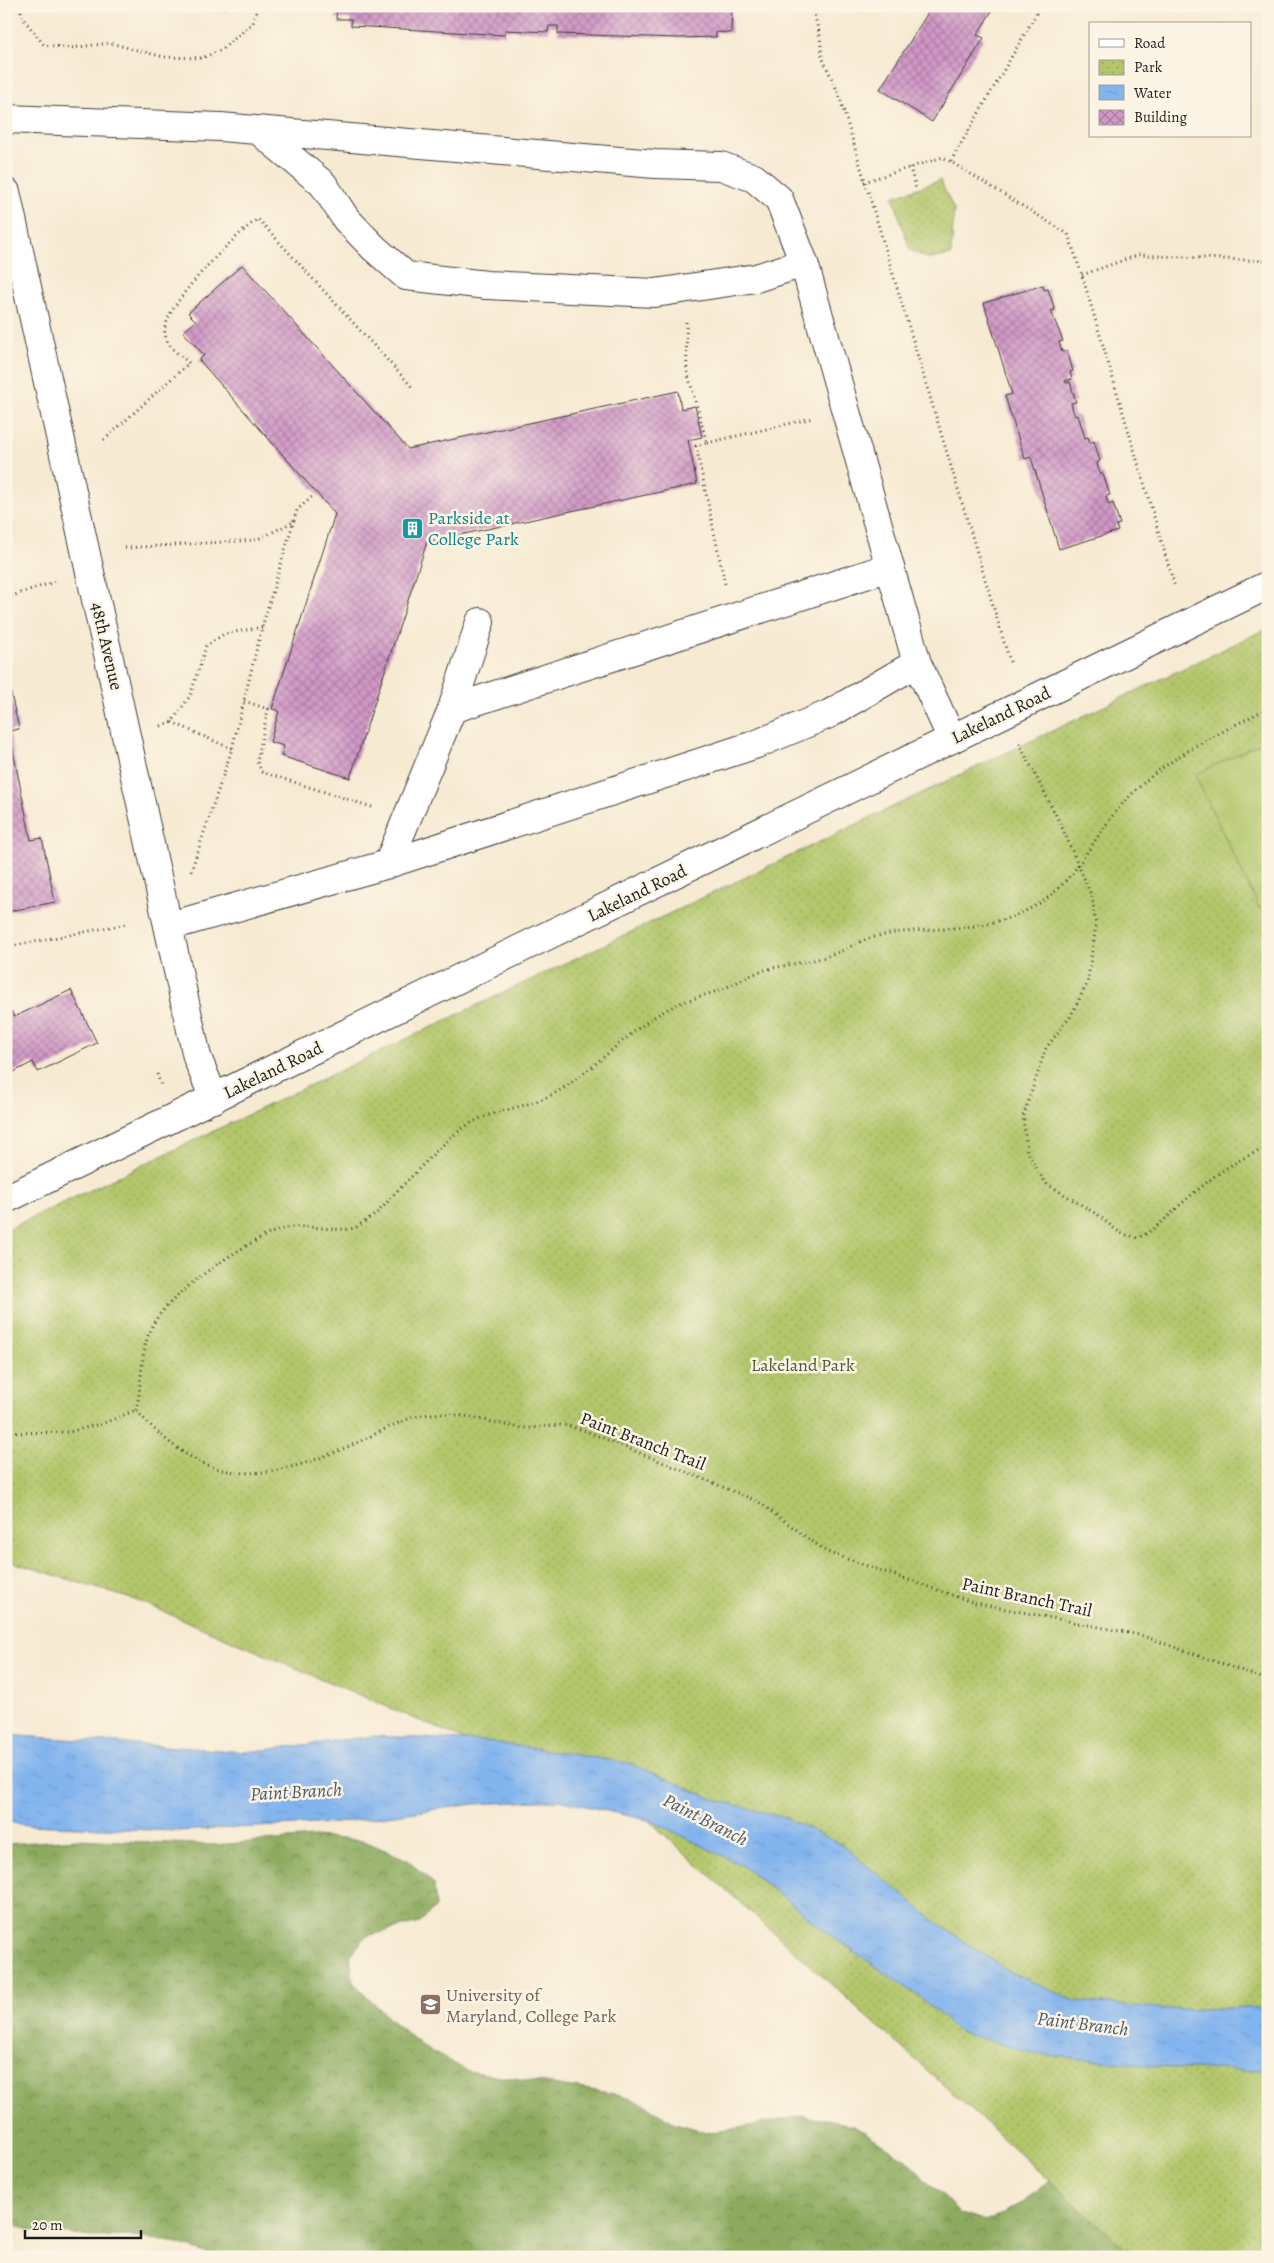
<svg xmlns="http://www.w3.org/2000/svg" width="1274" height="2263" font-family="Alegreya,serif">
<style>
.forest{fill:url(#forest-crowns);stroke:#54643e}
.park{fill:url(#park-dots);stroke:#677144}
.pitch{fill:#b2c66b;stroke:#677144}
.water{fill:url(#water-ripples);stroke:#4f6885}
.building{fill:url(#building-cross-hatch)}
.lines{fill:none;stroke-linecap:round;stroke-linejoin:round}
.minor-casing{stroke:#3d3b37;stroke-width:30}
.path{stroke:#3d3b37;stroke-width:3;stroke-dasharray:1 4;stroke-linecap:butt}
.minor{stroke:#fff;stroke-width:28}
.labels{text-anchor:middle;stroke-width:5;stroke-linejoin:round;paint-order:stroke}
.culture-label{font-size:18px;fill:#0d838f;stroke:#fcf5e5;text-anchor:start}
.street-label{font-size:18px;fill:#1c1c1c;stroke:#fcf5e5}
.park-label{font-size:18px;fill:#505838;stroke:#fcf5e5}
.education-label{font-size:18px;fill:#785e54;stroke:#fcf5e5;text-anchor:start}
.water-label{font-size:19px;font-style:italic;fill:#455970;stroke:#fcf5e5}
</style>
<defs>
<pattern id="forest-crowns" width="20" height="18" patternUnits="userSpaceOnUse" patternTransform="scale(1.25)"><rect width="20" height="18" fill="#8dab5f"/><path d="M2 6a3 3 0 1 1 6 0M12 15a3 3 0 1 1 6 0" fill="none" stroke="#728a4e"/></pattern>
<pattern id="park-dots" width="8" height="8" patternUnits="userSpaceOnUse" patternTransform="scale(1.25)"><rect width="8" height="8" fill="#b2c66b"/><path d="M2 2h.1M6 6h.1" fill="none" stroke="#98aa5c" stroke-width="1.8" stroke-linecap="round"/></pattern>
<pattern id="water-ripples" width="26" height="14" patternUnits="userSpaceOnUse" patternTransform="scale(1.25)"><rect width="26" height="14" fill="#82b4ee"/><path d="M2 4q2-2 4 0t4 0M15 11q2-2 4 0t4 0" fill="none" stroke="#709acc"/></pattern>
<pattern id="building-cross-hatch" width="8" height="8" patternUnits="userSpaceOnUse" patternTransform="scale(1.25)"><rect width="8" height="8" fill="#d198c7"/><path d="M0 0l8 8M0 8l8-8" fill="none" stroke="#a97ba1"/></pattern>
</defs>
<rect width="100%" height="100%" fill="#fcf5e5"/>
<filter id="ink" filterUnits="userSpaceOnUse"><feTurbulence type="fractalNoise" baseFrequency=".02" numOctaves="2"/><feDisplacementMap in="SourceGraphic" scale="10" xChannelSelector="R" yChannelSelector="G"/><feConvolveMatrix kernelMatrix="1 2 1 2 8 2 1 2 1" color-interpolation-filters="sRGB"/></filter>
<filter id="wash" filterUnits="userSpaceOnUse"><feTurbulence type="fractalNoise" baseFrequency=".0096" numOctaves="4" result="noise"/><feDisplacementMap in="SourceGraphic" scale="20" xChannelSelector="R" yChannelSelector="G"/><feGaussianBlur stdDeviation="1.12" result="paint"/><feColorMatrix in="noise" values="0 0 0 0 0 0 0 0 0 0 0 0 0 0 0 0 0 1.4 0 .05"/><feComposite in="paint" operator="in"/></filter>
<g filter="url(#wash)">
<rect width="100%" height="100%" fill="#f7ead3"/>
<path class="forest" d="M313,1837L362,1840L408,1860L434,1884L436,1907L419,1923L367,1936L350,1955L353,1982L392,2021L425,2048L468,2071L610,2093L641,2102L675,2123L711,2133L803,2116L854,2125L905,2159L961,2214L984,2221L1007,2213L1034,2194L1077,2153L1268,2177V2257H219L172,2242L125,2236L91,2237L27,2229L6,2224V1844L77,1839L215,1845Z"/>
<path class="park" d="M122,6H228L227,11Z
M940,180L954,210L951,255L929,259L910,250L893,197Z
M1268,628V2257H1135L617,1792L484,1748L141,1602L6,1560V1230Z"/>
<path class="pitch" d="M1268,739V905L1260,909L1195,775Z"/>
<path class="water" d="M6,1735L247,1752L374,1736L486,1741L629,1763L714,1799L786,1818L841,1844L937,1923L1012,1973L1075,2001L1182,2010L1268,2006V2070L1182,2069L1035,2054L959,2032L920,1997L829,1934L743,1866L652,1821L559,1800L474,1804L336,1823L175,1831L28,1825L6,1822Z"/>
<g id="blocks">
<path class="building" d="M337,6H732L731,33L716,32V37L678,38L558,34V26H549L548,32L505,30V35L351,26V19H336Z
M928,6H995L977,35L984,38L932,122L880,89L931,8Z
M242,265L408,449L678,391L681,409L695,406L702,437L688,440L697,484L427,542L350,778L281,756L284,746L270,742L279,711L272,709L335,514L199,360L204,355L183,332L196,321L188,313Z
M1043,285L1044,290L1048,289L1055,310L1051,311L1063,341L1059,342L1062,352L1067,351L1073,371L1070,372L1072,379L1065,381L1066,383L1070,382L1076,402L1071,403L1073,411L1075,416L1078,415L1085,438L1088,437L1090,443L1094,441L1100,461L1097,463L1098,468L1101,474H1103L1110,495L1106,496L1107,500L1109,505L1113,503L1120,524L1116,525L1118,531L1059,549L1031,457L1025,459L1015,428L1005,396L1012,394L984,303Z
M6,672L19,729L9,731L27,820L31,840L42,838L55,902L6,912Z
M71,990L97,1043L38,1072L33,1062L6,1076V1013L11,1011L14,1017Z"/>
</g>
</g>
<g filter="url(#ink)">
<use href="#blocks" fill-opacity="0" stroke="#3d3b37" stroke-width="1"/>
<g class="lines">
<defs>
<path id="minor" d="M6,119L221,127L655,164L721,166L754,178L779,199L804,263L917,663L952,739
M259,131L323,184L346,219L374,248L406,276L487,285L655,293L756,278L804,263
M6,192L197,1057L214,1099
M452,709L890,567
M388,864L452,709L480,622
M170,926L388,864L757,744L829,714L917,663
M6,1199L1268,585"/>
</defs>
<use href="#minor" class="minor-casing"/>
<path class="path" d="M20,6L22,17L44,45L71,48L110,43L164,57L202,58L221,50L253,23L258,6
M812,6L820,36L822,57L838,92L1011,665
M951,161L1041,6
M910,167L916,189
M864,182L943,157L1068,234L1082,275L1175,587
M1082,275L1138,255L1268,261
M686,322L687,371L707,443L696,446L725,584
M104,440L189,363C180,355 167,347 165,334C160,308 237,233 258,219L414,389
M707,443L813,418
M125,548L256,540L293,522
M6,598L54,582
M244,701L268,709L257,762L262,772L375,808
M172,722L232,749
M161,726L172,722L190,696L206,646L224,634L262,627
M1019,743L1061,825L1092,897L1096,926L1087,984L1070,1017L1046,1048L1023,1117L1027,1150L1036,1169L1047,1184L1098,1215L1120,1233L1138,1238C1156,1229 1165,1219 1180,1205C1206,1182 1235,1158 1268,1148
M191,871L232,749L262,627L297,510L314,495
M6,947L126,924
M157,1074L161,1085
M136,1410C143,1382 139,1346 155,1321C173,1291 252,1236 286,1228C307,1224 329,1231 350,1229C356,1228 363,1223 368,1219C381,1212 388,1200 398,1190C419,1170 436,1149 459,1131C488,1108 526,1110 557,1092C599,1067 631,1026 676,1005C689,999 703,996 717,991C732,986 746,976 762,971C784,964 809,963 831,955C844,951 856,942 870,938C927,923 978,938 1035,906C1077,883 1094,833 1126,800C1165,758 1218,734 1268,708
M6,1433L69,1432L104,1423L136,1410C207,1489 259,1485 352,1445C372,1436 393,1424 414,1417C450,1407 488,1423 523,1428C535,1429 548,1425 560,1425C569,1425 578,1429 586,1431L757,1501L827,1552L975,1603L1140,1635L1268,1680"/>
<use href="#minor" class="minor"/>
</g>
</g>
<defs>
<symbol id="building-square" viewBox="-11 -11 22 22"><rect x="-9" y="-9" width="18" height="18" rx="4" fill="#0f9aa8" stroke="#fcf5e5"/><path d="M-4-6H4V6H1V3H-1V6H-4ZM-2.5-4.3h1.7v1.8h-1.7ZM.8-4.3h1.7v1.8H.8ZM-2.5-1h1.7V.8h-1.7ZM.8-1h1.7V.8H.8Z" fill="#fff"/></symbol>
<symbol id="university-square" viewBox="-11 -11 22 22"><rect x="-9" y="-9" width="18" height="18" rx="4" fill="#8d6e63" stroke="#fcf5e5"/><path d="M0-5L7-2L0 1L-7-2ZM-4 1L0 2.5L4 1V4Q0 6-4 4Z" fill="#fff"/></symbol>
</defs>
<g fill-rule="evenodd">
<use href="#building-square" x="400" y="516" width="25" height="25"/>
<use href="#university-square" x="418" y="1992" width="25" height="25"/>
</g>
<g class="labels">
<g class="culture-label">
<text x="428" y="524">Parkside at<tspan x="428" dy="21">College Park</tspan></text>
</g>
<g class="street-label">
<text transform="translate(107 646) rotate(77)" y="6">48th Avenue</text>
<text transform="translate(1001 715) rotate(-26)" y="6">Lakeland Road</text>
<text transform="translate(637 893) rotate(-26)" y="6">Lakeland Road</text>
<text transform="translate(273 1070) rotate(-26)" y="6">Lakeland Road</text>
<text transform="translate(643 1441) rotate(21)" y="6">Paint Branch Trail</text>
<text transform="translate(1027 1597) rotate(12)" y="6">Paint Branch Trail</text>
</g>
<g class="park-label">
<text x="803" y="1371">Lakeland Park</text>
</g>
<g class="education-label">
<text x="446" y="2001">University of<tspan x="446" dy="21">Maryland, College Park</tspan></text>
</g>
<g class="water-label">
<text transform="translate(296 1791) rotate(-3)" y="7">Paint Branch</text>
<text transform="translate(706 1819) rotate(27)" y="7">Paint Branch</text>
<text transform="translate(1083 2023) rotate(7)" y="7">Paint Branch</text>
</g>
</g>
<rect width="1274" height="2263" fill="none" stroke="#fcf5e5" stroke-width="25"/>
<rect x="1089" y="22" width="162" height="115" fill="#fcf5e5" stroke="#a29e95"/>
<rect x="1099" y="39" width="25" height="8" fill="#ffffff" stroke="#a29e95"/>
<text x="1134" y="48" font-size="15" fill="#1c1c1c">Road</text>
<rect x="1099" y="60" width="25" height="15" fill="url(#park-dots)" stroke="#a29e95"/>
<text x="1134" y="72" font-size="15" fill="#1c1c1c">Park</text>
<rect x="1099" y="85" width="25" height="15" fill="url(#water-ripples)" stroke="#a29e95"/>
<text x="1134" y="98" font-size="15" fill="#1c1c1c">Water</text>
<rect x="1099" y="110" width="25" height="15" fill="url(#building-cross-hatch)" stroke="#a29e95"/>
<text x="1134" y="122" font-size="15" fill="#1c1c1c">Building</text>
<path d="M25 2230v8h116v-8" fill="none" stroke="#1c1c1c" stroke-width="2.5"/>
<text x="32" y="2230" font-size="15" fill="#1c1c1c" stroke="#fcf5e5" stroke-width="4" paint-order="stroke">20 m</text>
</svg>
